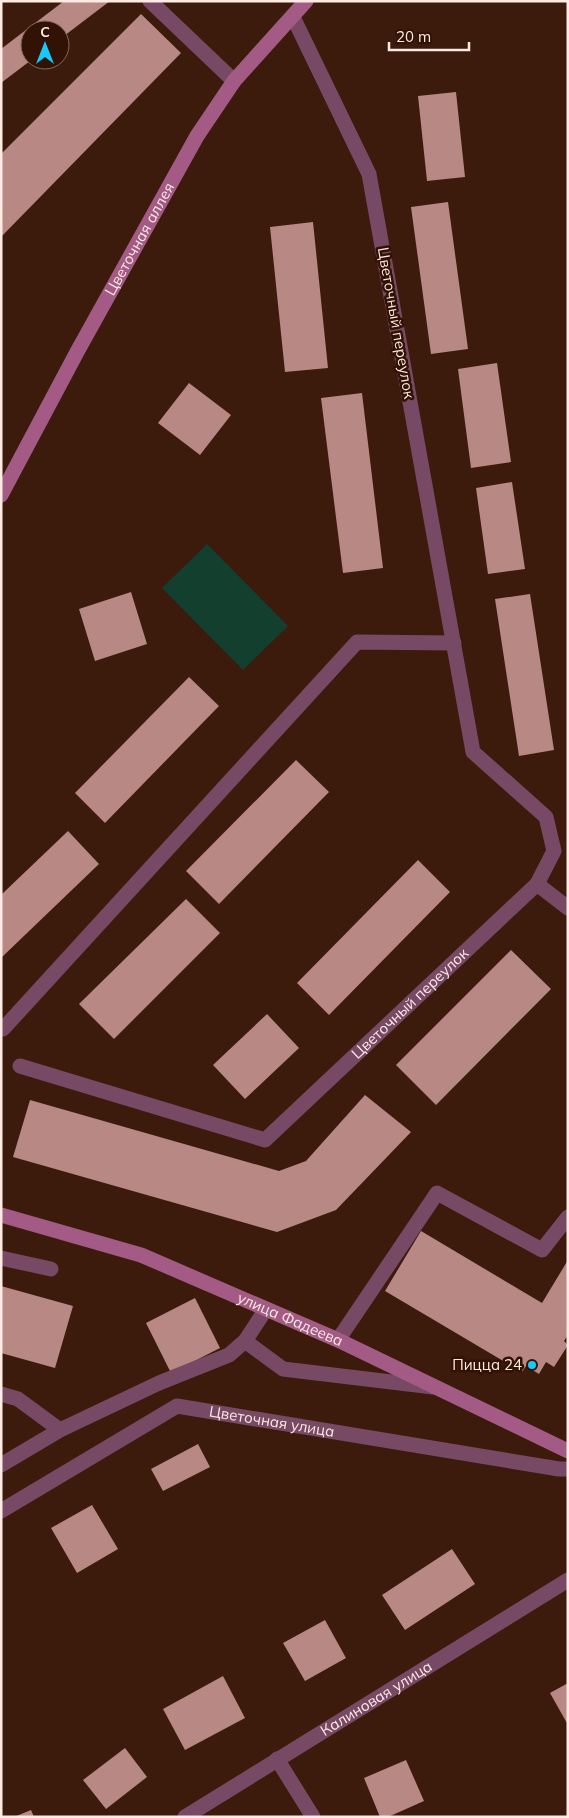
<svg xmlns="http://www.w3.org/2000/svg" width="569" height="1818" font-family="Mulish,sans-serif">
<style>
.green{fill:#123f2e}
.building{fill:#b78884}
.lines{fill:none;stroke-linecap:round;stroke-linejoin:round}
.lane{stroke:#774964;stroke-width:15}
.street{stroke:#774964;stroke-width:15}
.secondary{stroke:#a35b86;stroke-width:15}
.poi-dot{fill:#17cafb;stroke:#311204;stroke-width:2}
.labels{text-anchor:middle;stroke-width:5;stroke-linejoin:round;paint-order:stroke}
.street-label{font-size:15px;fill:#feebe3;stroke:#311204}
.poi-label{font-size:15px;fill:#feebe3;stroke:#311204;text-anchor:end}
</style>
<rect width="100%" height="100%" fill="#3c1b0c"/>
<path class="green" d="M207,544L288,626L243,670L162,588Z"/>
<path class="building" d="M64,1H110L60,39V30H30V61L1,83V49Z
M141,14L181,53L1,237V154Z
M456,92L465,177L427,181L418,96Z
M448,202L468,349L431,354L411,207Z
M313,222L328,368L285,372L270,227Z
M497,363L511,462L471,468L458,369Z
M189,383L231,415L200,455L158,423Z
M362,393L383,568L343,573L321,398Z
M512,482L525,569L488,574L476,488Z
M131,592L147,644L95,661L79,609Z
M530,594L554,750L519,756L495,599Z
M189,677L219,706L105,823L75,793Z
M296,760L329,792L219,904L186,871Z
M68,831L99,864L1,958V895Z
M418,860L450,892L329,1015L297,983Z
M186,899L220,933L114,1039L79,1004Z
M511,950L551,989L436,1105L396,1065Z
M267,1014L299,1048L245,1099L213,1065Z
M365,1095L411,1132L336,1210L277,1232L13,1157L30,1100L279,1171L306,1161Z
M421,1231L542,1303L568,1260V1335L564,1341L568,1345L554,1367L546,1362L539,1374L526,1366L522,1372L385,1291Z
M1,1286L73,1306L55,1368L1,1353Z
M195,1298L220,1348L171,1373L146,1323Z
M198,1444L210,1467L163,1491L151,1469Z
M92,1505L118,1549L77,1573L51,1528Z
M452,1549L475,1584L405,1630L382,1595Z
M325,1620L346,1658L305,1681L283,1643Z
M223,1676L245,1718L185,1750L163,1709Z
M568,1683V1725L550,1693Z
M125,1748L147,1777L106,1809L83,1780Z
M406,1760L424,1801L388,1817H380L364,1778Z
M31,1810L34,1817H14Z"/>
<g class="lines">
<g class="lane">
<path d="M150,1L234,81"/>
<path d="M537,884L568,908"/>
<path d="M3,1029L357,642L454,643"/>
<path id="s1" d="M20,1066L265,1140L537,884L554,851L546,817L473,752L369,174L293,17"/>
<path d="M1,1258L51,1269"/>
<path d="M338,1340L437,1193L542,1250L568,1217"/>
<path d="M245,1341L283,1369L433,1387"/>
<path d="M1,1394L18,1399L60,1430L1,1465"/>
<path d="M60,1430L159,1383L229,1355L245,1341L266,1309"/>
</g>
<g class="street">
<path id="s2" d="M1,1511L177,1406L559,1469H568"/>
<path d="M277,1759L313,1817"/>
<path id="s3" d="M185,1817L568,1580"/>
</g>
<g class="secondary">
<path id="s4" d="M1,495L77,352L197,136L234,81L306,1"/>
<path id="s5" d="M1,1215L141,1255L338,1340L568,1451"/>
</g>
</g>
<circle class="poi-dot" cx="532" cy="1365" r="5"/>
<g class="labels">
<g class="street-label">
<text dy="5" stroke="none"><textPath href="#s4" startOffset="291">Цветочная аллея</textPath></text>
<text transform="translate(396 323) rotate(80)" y="5">Цветочный переулок</text>
<text dy="5" stroke="none"><textPath href="#s1" startOffset="455">Цветочный переулок</textPath></text>
<text dy="5" stroke="none"><textPath href="#s5" startOffset="308">улица Фадеева</textPath></text>
<text dy="5" stroke="none"><textPath href="#s2" startOffset="301">Цветочная улица</textPath></text>
<text dy="5" stroke="none"><textPath href="#s3" startOffset="225">Калиновая улица</textPath></text>
</g>
<g class="poi-label">
<text x="522" y="1370">Пицца 24</text>
</g>
</g>
<rect width="569" height="1818" fill="none" stroke="#feebe3" stroke-width="5"/>
<g transform="translate(45 45)"><circle r="24" fill="#311204" stroke="#83695d"/>
<path d="M0-4L9 19L0 12L-9 19Z" fill="#17cafb"/>
<text y="-8" font-size="14" font-weight="bold" text-anchor="middle" fill="#feebe3">С</text>
</g>
<path d="M389 42v8h80v-8" fill="none" stroke="#feebe3" stroke-width="2.5"/>
<text x="396" y="42" font-size="15" fill="#feebe3" stroke="#311204" stroke-width="4" paint-order="stroke">20 m</text>
</svg>
